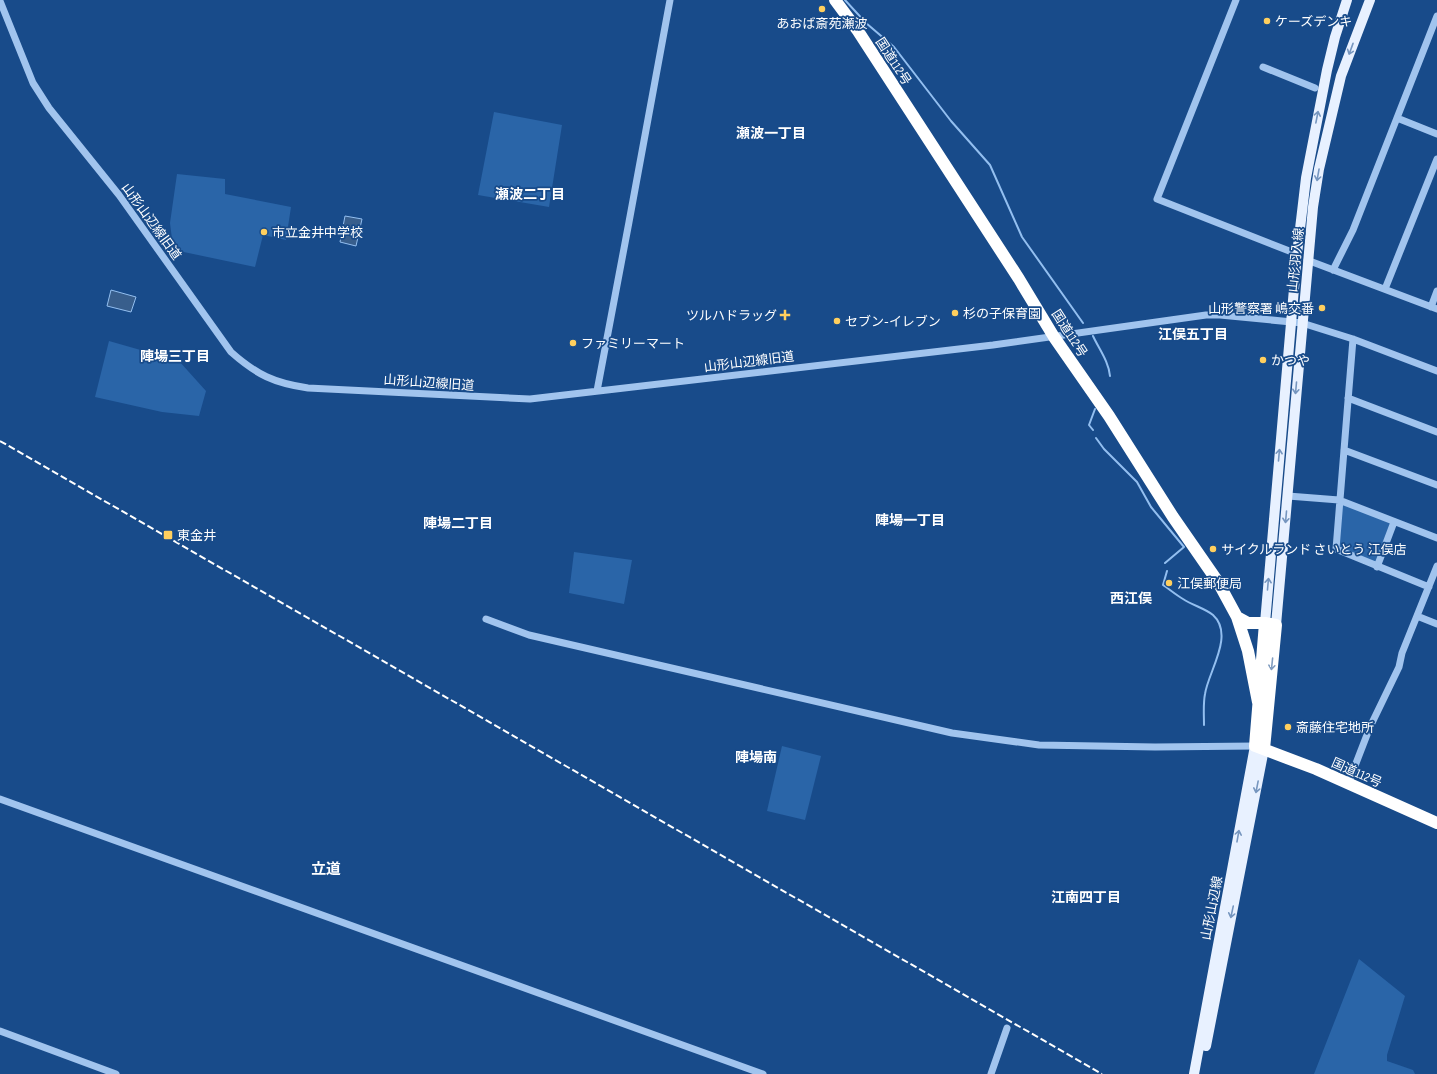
<svg xmlns="http://www.w3.org/2000/svg" width="1437" height="1074" font-family="'Sofia Sans Condensed','Noto Sans JP',sans-serif">
<style>
.green{fill:#2a65a8}
.water{fill:#385e8c;stroke:#93bff0}
.lines{fill:none;stroke-linecap:round;stroke-linejoin:round}
.stream{stroke:#93bff0;stroke-width:2}
.minor{stroke:#a1c4ee;stroke-width:7}
.major{stroke:#e8f1ff;stroke-width:10}
.highway{stroke:#fff;stroke-width:12}
.rail{stroke:#fff;stroke-width:2;stroke-dasharray:7 3;stroke-linecap:butt}
.oneway{stroke:#7696bf}
.oneway2{stroke:#809cbf}
.poi-dot{fill:#ffcf5e;stroke:#184b8a;stroke-width:1.5}
.labels{text-anchor:middle;stroke-width:3.5;stroke-linejoin:round;paint-order:stroke}
.poi-label{font-size:13px;fill:#fff;stroke:#184b8a;text-anchor:start}
.street-label{font-size:13px;fill:#fff;stroke:#184b8a}
.neighbourhood-label{font-size:14px;font-weight:bold;fill:#fff;stroke:#184b8a}
.quarter-label{font-size:15px;font-weight:bold;fill:#fff;stroke:#184b8a}
</style>
<rect width="100%" height="100%" fill="#184b8a"/>
<path class="green" d="M494,112L562,125L549,207L478,195Z
M177,174L225,179V194L291,207L286,240L263,235L255,267L179,251L172,239L170,223Z
M109,341L179,361L206,391L199,416L162,412L95,397Z
M1339,500L1394,522L1377,567L1336,549Z
M574,552L632,560L624,604L569,593Z
M782,746L821,756L805,820L767,811Z
M1359,959L1405,996L1387,1055V1061L1413,1070L1415,1074H1314Z"/>
<path class="water" d="M345,216L362,219L356,246L340,242Z
M111,290L136,297L131,312L107,306Z"/>
<g class="lines">
<path class="stream" d="M845,0L866,23L894,47L951,121L990,165L1022,237L1083,323
M1093,336C1099,349 1109,362 1110,376
M1093,430L1089,425L1095,409
M1096,438L1104,449L1137,482L1151,507L1184,547L1165,563
M1167,571L1163,585C1169,589 1176,595 1183,599C1192,605 1206,609 1213,615C1235,635 1208,672 1205,694C1203,704 1204,715 1204,725"/>
<path class="minor" d="M1236,0L1157,199L1297,254
M0,1L33,83L49,108L119,195L231,352C257,375 274,383 308,388L530,399L993,345L1206,315H1220L1302,323L1353,339L1437,371
M1263,67L1315,88
M1397,118L1437,134
M1307,260L1437,309
M1333,270L1353,230L1437,16
M1385,289L1437,159
M1431,307L1437,291
M1353,339L1336,549L1429,587
M597,391L629,222L670,0
M1348,398L1437,432
M1344,450L1437,485
M1288,496L1339,500L1437,538
M1377,567L1394,522
M1417,616L1437,624
M486,619L529,635L952,733L1039,745L1155,747L1255,746
M1348,784L1370,727L1399,667L1402,653L1437,566
M0,799L763,1074
M0,1031L116,1074
M991,1074L1007,1028"/>
<path class="major" d="M1265,623L1297,254L1306,178L1327,70L1335,37L1347,0
M1276,625L1313,207L1319,169L1341,76L1370,0
M1206,1046L1264,749
M1194,1074L1255,746"/>
<path class="highway" d="M835,0L858,31L1019,279L1054,337L1109,416L1173,517L1218,582L1237,617L1248,651L1258,702
M1237,617L1248,623H1265L1276,625L1264,749
M1265,623L1255,746L1316,769L1437,823"/>
<path class="rail" d="M0,441L1102,1074"/>
</g>
<defs><path id="oneway-shaft" d="M-6 0H5M1.5-3L5.5 0L1.5 3" fill="none" stroke-width="1.6" stroke-linecap="round" stroke-linejoin="round"/></defs>
<g class="oneway">
<use href="#oneway-shaft" transform="translate(1351 49) rotate(110)"/>
<use href="#oneway-shaft" transform="translate(1317 117) rotate(-79)"/>
<use href="#oneway-shaft" transform="translate(1318 175) rotate(100)"/>
<use href="#oneway-shaft" transform="translate(1296 388) rotate(95)"/>
<use href="#oneway-shaft" transform="translate(1279 455) rotate(-85)"/>
<use href="#oneway-shaft" transform="translate(1286 517) rotate(95)"/>
<use href="#oneway-shaft" transform="translate(1268 584) rotate(-85)"/>
<use href="#oneway-shaft" transform="translate(1257 787) rotate(101)"/>
<use href="#oneway-shaft" transform="translate(1238 836) rotate(-80)"/>
<use href="#oneway-shaft" transform="translate(1232 912) rotate(102)"/>
</g>
<use class="oneway2" href="#oneway-shaft" transform="translate(1272 664) rotate(96)"/>
<g class="poi-dot">
<circle cx="822" cy="9" r="4"/>
<circle cx="1267" cy="21" r="4"/>
<circle cx="264" cy="232" r="4"/>
<circle cx="1322" cy="308" r="4"/>
<circle cx="955" cy="313" r="4"/>
<path d="M783 309h4v4h4v4h-4v4h-4v-4h-4v-4h4z"/>
<circle cx="837" cy="321" r="4"/>
<circle cx="573" cy="343" r="4"/>
<circle cx="1263" cy="360" r="4"/>
<rect x="163" y="530" width="10" height="10" rx="2"/>
<circle cx="1213" cy="549" r="4"/>
<circle cx="1169" cy="583" r="4"/>
<circle cx="1288" cy="727" r="4"/>
</g>
<g class="labels">
<g class="poi-label">
<text x="1275" y="26">ケーズデンキ</text>
<text x="822" y="28" text-anchor="middle">あおば斎苑瀬波</text>
<text x="272" y="237">市立金井中学校</text>
<text x="1314" y="313" text-anchor="end">山形警察署 嶋交番</text>
<text x="963" y="318">杉の子保育園</text>
<text x="777" y="320" text-anchor="end">ツルハドラッグ</text>
<text x="845" y="326">セブン-イレブン</text>
<text x="581" y="348">ファミリーマート</text>
<text x="1271" y="365">かつや</text>
<text x="177" y="540">東金井</text>
<text x="1221" y="554">サイクルランド さいとう 江俣店</text>
<text x="1177" y="588">江俣郵便局</text>
<text x="1296" y="732">斎藤住宅地所</text>
</g>
<g class="street-label">
<text transform="translate(894 61) rotate(57)" y="5">国道112号</text>
<text transform="translate(152 221) rotate(54)" y="5">山形山辺線旧道</text>
<text transform="translate(1295 260) rotate(-84)" y="5">山形羽入線</text>
<text transform="translate(1070 333) rotate(57)" y="5">国道112号</text>
<text transform="translate(749 361) rotate(-7)" y="5">山形山辺線旧道</text>
<text transform="translate(429 382) rotate(4)" y="5">山形山辺線旧道</text>
<text transform="translate(1357 772) rotate(24)" y="5">国道112号</text>
<text transform="translate(1211 908) rotate(-79)" y="5">山形山辺線</text>
</g>
<g class="neighbourhood-label">
<text x="771" y="138">瀬波一丁目</text>
<text x="530" y="199">瀬波二丁目</text>
<text x="1193" y="339">江俣五丁目</text>
<text x="175" y="361">陣場三丁目</text>
<text x="910" y="525">陣場一丁目</text>
<text x="458" y="528">陣場二丁目</text>
<text x="1131" y="603">西江俣</text>
<text x="756" y="762">陣場南</text>
<text x="1086" y="902">江南四丁目</text>
</g>
<g class="quarter-label">
<text x="326" y="874">立道</text>
</g>
</g>
</svg>
